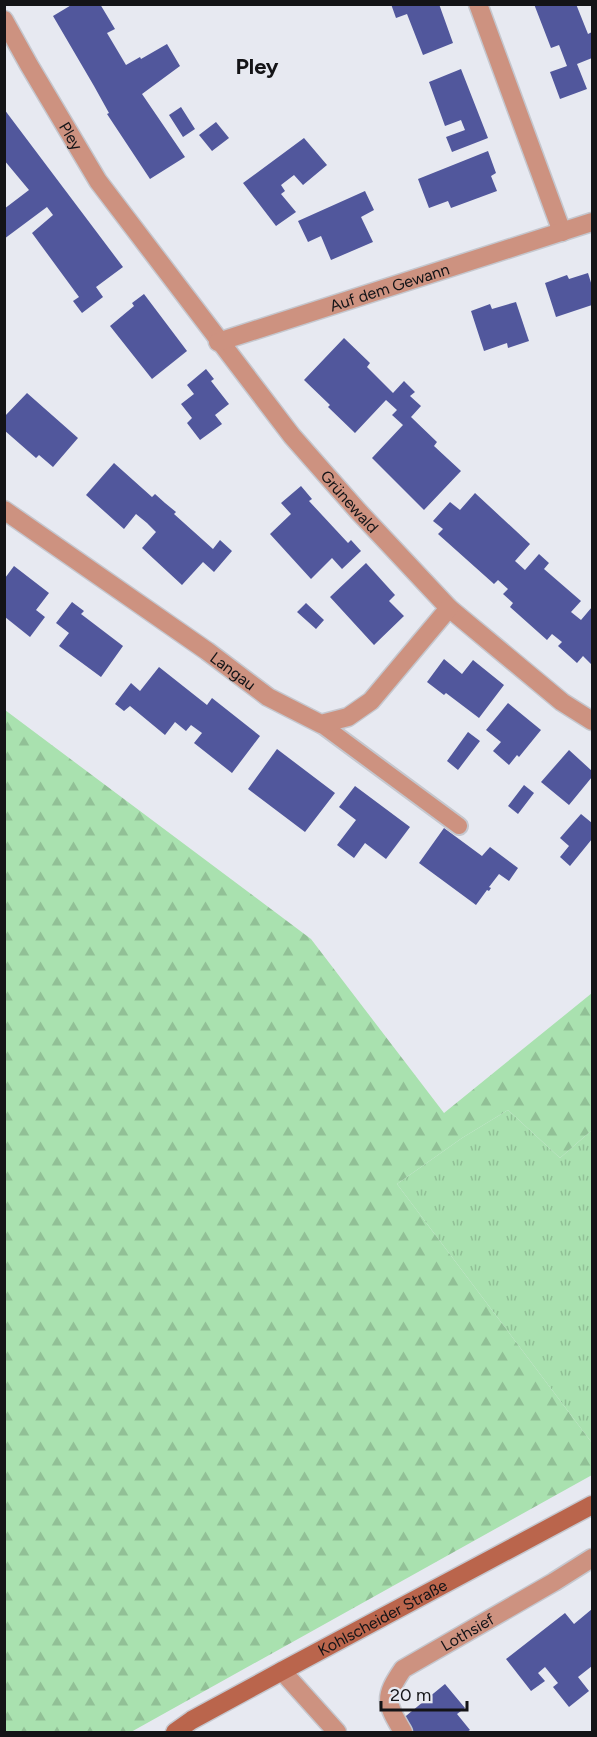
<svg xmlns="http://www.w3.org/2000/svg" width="597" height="1737" font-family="Figtree,sans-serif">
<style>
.grass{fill:url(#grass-tufts)}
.forest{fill:url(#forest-firs)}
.building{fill:#51579c}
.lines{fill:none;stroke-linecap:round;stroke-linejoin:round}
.lane-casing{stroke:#c5c7ce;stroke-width:20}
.street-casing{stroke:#c5c7ce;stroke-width:21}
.secondary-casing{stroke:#c5c7ce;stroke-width:21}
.lane{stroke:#cd9280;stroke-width:16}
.street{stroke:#cd9280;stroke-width:18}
.secondary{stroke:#ba654c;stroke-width:18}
.labels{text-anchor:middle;stroke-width:6;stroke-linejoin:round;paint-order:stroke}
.street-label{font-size:16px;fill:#141417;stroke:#e7e9f1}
.district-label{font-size:22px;font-weight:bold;fill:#141417;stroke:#e7e9f1}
</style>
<defs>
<pattern id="grass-tufts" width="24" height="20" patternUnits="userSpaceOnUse" patternTransform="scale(1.5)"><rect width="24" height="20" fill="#a9e1af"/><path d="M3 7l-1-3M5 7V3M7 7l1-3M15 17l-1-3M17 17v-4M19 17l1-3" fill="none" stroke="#91c096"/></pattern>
<pattern id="forest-firs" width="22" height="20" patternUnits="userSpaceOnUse" patternTransform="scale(1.5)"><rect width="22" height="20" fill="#a9e1af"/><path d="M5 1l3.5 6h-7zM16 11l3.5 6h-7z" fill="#91c096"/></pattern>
</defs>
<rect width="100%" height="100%" fill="#e7e9f1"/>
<path class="grass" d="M508,1110L560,1158L592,1130V1443L397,1184L462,1138Z"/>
<path class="forest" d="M5,710L311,939L444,1113L592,993V1130L560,1158L508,1110L462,1138L397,1184L592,1443V1475L131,1732H5Z"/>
<path class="building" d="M73,4H100L115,29L107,33L126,65L140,57L141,59L167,44L180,66L142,94L185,157L150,179L107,114L109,113L94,86L53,16Z
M391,4H422L423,6L439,4L453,43L423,55L407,14L396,18Z
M534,4H576L588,34L592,32V58L577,64L587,89L560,99L550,72L567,66L559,45L551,48Z
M461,69L488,138L452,152L446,137L465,130L461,120L445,126L429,82Z
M181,107L195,129L183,137L169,115Z
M4,109L123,267L96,287L103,297L82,313L73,301L79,297L32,233L53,215L47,207L4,239V209L29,190L4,160Z
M216,122L229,138L212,151L199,135Z
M304,138L327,165L303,185L294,175L281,185L285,191L281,194L296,212L276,226L243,183Z
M488,151L496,173L491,176L497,191L451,208L448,201L429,208L418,179Z
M365,191L374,210L361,217L373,242L331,260L321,236L308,242L298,221Z
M588,273L592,286V305L556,317L545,283L567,275L569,279Z
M144,294L187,351L152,379L110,326L134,306L132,303Z
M516,302L529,341L508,348L507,343L484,351L471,311L490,304L492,309Z
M344,338L370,363L367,367L393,393L404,381L415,392L410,396L421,406L411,417L437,442L434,446L461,471L424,510L372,458L403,425L392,415L397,410L386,400L355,433L328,407L330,405L304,380Z
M206,369L214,379L211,381L229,404L215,415L222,424L200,440L187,423L192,418L181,404L194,394L187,385Z
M27,393L78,438L53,467L39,455L36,458L4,430V417Z
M114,463L152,497L155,494L165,503L176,512L174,514L213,549L220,540L232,551L214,572L203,562L182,585L142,548L156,532L147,523L136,514L124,529L86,495Z
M301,486L312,499L309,501L348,543L351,540L361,551L342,569L332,558L311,579L270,534L291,514L281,503Z
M475,493L530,544L515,561L525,570L539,554L549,563L544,569L581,601L571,612L581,620L592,607V665L583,656L577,663L558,646L562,642L552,634L547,640L510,607L513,603L503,594L508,589L498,580L494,584L438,534L443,529L433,521L450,502L460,510Z
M366,563L395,595L389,601L404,616L374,645L330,597Z
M14,566L49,593L36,610L45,617L30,637L5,617V578Z
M72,602L84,611L81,614L123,646L101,677L59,646L69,633L56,623Z
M306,603L324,620L316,629L297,612Z
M444,659L462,674L473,660L504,685L479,718L446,693L444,695L427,682Z
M159,667L207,705L212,698L260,736L232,773L194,743L202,733L191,725L186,731L175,722L165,735L130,706L124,711L115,704L131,683L140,691Z
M508,703L541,730L519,757L517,755L509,765L493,751L501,742L486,730Z
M468,732L480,741L458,770L447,761Z
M277,749L335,793L305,832L248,789Z
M569,750L592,771V777L569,805L541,782Z
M524,785L534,793L518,814L508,806Z
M355,786L410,827L386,859L365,843L354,858L337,845L356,820L339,807Z
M581,814L592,823V839L570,866L560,857L569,846L560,838Z
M444,828L482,856L490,847L518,868L509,881L499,874L489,887L491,888L489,891L487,890L476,905L419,863Z
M592,1609V1666L578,1677L589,1691L569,1707L553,1687L558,1683L545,1667L538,1673L545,1681L531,1691L506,1659L565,1613L574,1624Z
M445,1684L465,1708L457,1714L470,1730L467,1732H410L401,1720Z"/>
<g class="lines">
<defs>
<path id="lane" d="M321,724L459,826"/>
<g id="street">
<path d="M478,4L562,232"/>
<path id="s1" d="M4,20L29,65L98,181L292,436L358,511L449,608L562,702L592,721"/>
<path id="s2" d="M218,342L592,222"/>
<path id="s3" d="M4,510L207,651L268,697L321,724L348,717L371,701L449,608"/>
<path d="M282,1671L337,1732"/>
<path id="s4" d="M403,1732C386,1703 383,1698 403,1669L554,1582L592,1558"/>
</g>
<g id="secondary">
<path id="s5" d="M175,1732L192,1720L282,1671L592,1505"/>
</g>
</defs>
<use href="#lane" class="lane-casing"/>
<use href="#street" class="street-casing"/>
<use href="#secondary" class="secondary-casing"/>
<use href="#lane" class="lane"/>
<use href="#street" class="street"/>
<use href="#secondary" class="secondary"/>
</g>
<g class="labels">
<g class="street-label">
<text dy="6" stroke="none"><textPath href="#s1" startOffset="134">Pley</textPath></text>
<text dy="6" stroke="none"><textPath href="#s2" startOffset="180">Auf dem Gewann</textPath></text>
<text dy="6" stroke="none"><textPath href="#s1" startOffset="594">Grünewald</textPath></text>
<text dy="6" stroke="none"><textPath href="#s3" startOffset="280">Langau</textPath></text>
<text dy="6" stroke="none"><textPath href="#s5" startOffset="237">Kohlscheider Straße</textPath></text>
<text dy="6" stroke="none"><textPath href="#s4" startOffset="144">Lothsief</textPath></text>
</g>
<g class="district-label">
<text x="257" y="74">Pley</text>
</g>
</g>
<rect width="597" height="1737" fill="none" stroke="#141417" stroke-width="12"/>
<path d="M381 1701v9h86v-9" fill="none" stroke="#141417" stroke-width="3"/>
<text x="390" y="1701" font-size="18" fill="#141417" stroke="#e7e9f1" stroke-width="4.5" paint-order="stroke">20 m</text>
</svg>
